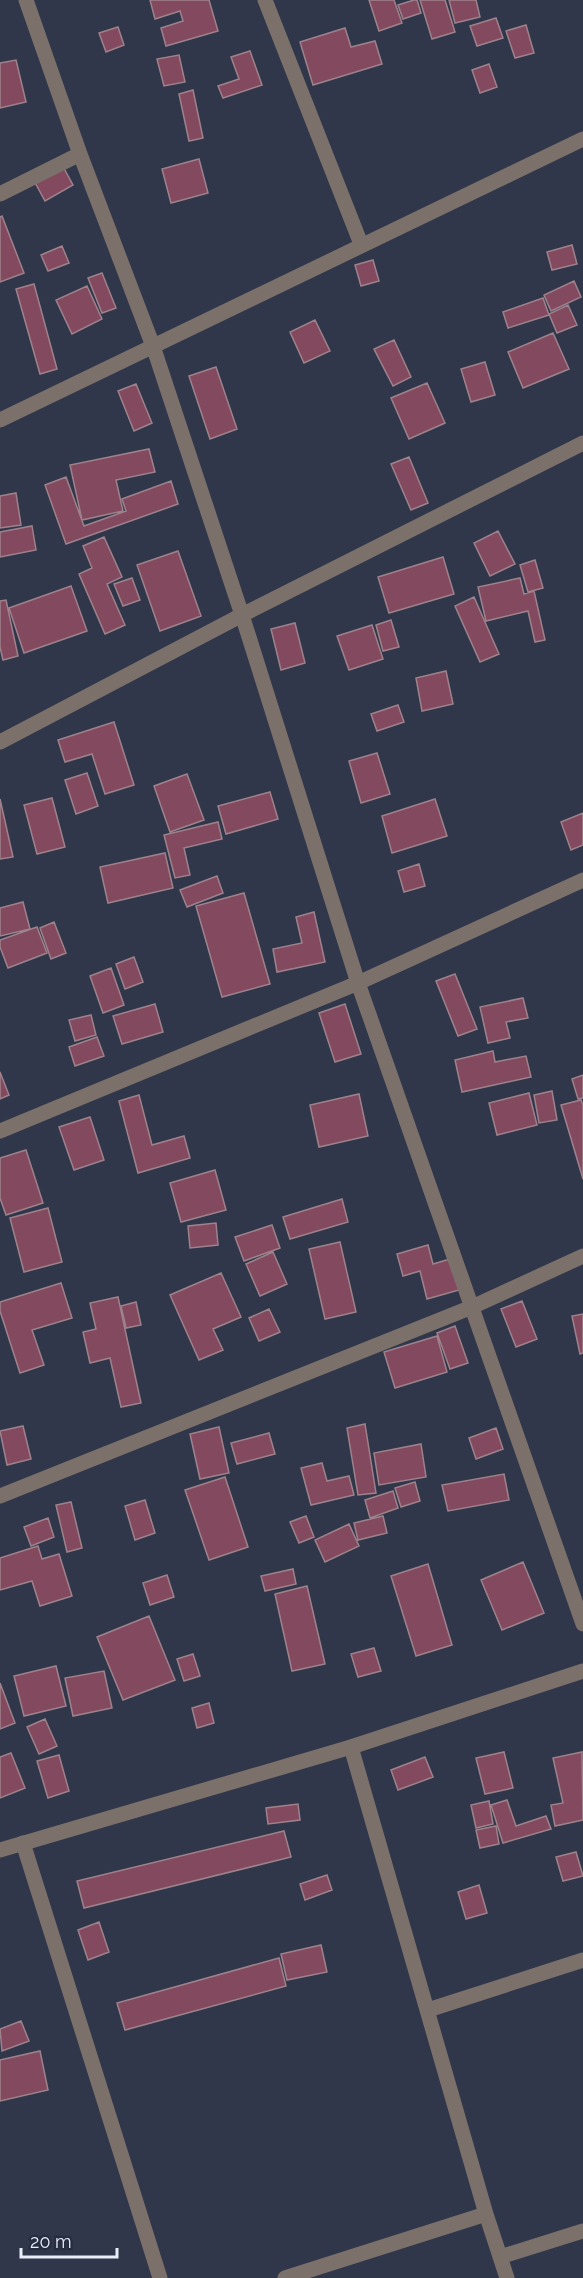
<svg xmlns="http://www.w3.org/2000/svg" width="583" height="2278" font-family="Raleway,sans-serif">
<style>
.building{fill:#83495f;stroke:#9e828b;stroke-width:1.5}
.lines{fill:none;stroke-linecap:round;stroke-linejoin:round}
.minor{stroke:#7b716a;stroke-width:15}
.tertiary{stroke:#7b716a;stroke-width:15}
</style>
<rect width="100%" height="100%" fill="#30374b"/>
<path class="building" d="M150,0H209L218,31L166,46L161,28L183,21L180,11L155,19Z
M369,0H394L402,23L379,31Z
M414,0H417L421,13L403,19L398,5Z
M420,0H445L455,32L432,39Z
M449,0H476L480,17L455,23Z
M496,18L503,38L477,46L470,26Z
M526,25L534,53L515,58L506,31Z
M118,27L124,45L106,52L99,33Z
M345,28L351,47L375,41L382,64L313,85L300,42Z
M250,51L262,85L223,98L218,86L239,79L231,57Z
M179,55L185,82L164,86L157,59Z
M16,60L26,102L0,108V63Z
M489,64L497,87L480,93L472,70Z
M193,90L203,138L189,141L179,94Z
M199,159L208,193L171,203L162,169Z
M60,161L73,185L45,201L32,177Z
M2,216L24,273L0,282V217Z
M572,245L577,264L552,270L547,252Z
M62,246L69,263L48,271L41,255Z
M373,260L379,281L361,286L355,265Z
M102,273L116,308L102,313L88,278Z
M574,281L581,297L551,311L544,295Z
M34,284L57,369L40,374L16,289Z
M87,286L102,319L72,334L56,300Z
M543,298L549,315L508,328L503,312Z
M568,305L577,325L557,333L549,314Z
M315,320L330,351L304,363L290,332Z
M553,333L569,369L523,388L508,352Z
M394,340L411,377L393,386L374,349Z
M485,362L495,395L471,402L461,369Z
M216,367L237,429L210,439L189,376Z
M427,383L445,423L409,439L391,398Z
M136,384L152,423L134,431L118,391Z
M149,449L155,472L116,480L123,511L82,520L70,465Z
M409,457L428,503L411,510L391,464Z
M66,477L84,526L126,511L122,499L171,481L178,504L66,544L45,485Z
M16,493L21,525L0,528V496Z
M32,526L36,550L0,557V532Z
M498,531L515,564L490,576L474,543Z
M104,537L122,577L107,584L125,625L105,634L79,574L92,568L83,546Z
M178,551L201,616L160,631L137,565Z
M443,557L454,594L389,613L378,577Z
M535,560L543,588L528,592L520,565Z
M132,578L140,600L123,606L114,584Z
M520,578L524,594L534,591L545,640L535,642L528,611L486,621L478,587Z
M71,586L87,631L24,653L9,608Z
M474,597L499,654L480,662L455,606Z
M6,600L18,656L3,660L0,647V601Z
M391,620L399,647L383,651L376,625Z
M295,623L305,663L281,670L271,629Z
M372,625L383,659L349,670L337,636Z
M446,671L453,704L422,711L416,678Z
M398,705L404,722L377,731L371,714Z
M114,722L134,785L105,794L92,754L65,762L58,740Z
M377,753L390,794L361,803L349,761Z
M87,773L98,806L76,814L65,780Z
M187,774L204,820L170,832L154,786Z
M270,792L278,819L226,834L218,806Z
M52,798L65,847L37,854L24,805Z
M0,799L13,857L0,859Z
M435,799L447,836L392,853L382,816Z
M583,813V845L571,850L561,822Z
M218,822L222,839L184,848L190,875L175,878L164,835Z
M165,853L173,888L108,903L100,867Z
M419,864L425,886L404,892L398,871Z
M217,876L223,893L187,907L180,890Z
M244,893L270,984L222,997L196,906Z
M23,902L30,929L0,936V908Z
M314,912L325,962L277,972L273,949L302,943L296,917Z
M54,922L66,953L51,959L40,928Z
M37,927L47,953L8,968L0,947V940Z
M134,957L143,982L125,989L116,964Z
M111,968L124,1005L103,1013L90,976Z
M455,974L477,1029L458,1036L436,981Z
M523,998L528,1018L506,1022L510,1038L488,1043L480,1007Z
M155,1004L163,1032L122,1044L113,1016Z
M345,1004L361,1054L335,1062L319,1013Z
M91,1015L96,1035L75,1041L69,1020Z
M97,1037L104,1056L75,1066L69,1047Z
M493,1051L495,1062L526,1056L531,1077L462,1092L455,1060Z
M0,1072L9,1095L0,1099Z
M583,1075V1098L578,1099L572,1079Z
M552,1091L557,1120L539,1123L534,1095Z
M529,1093L537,1125L497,1135L489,1103Z
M359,1094L368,1136L319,1147L310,1105Z
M139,1095L152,1145L184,1136L190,1158L138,1173L119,1101Z
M581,1100L583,1105V1179L561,1105Z
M90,1117L104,1160L74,1170L59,1127Z
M26,1150L43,1203L6,1215L0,1198V1158Z
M215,1170L226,1210L181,1222L170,1183Z
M342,1199L348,1222L290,1239L283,1217Z
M48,1208L62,1262L24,1272L10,1218Z
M216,1223L218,1245L190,1248L188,1226Z
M272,1225L280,1248L244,1261L235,1237Z
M340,1242L356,1312L325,1319L309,1249Z
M428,1245L433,1264L450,1259L459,1290L427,1299L420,1271L403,1276L397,1254Z
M273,1252L287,1284L260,1296L246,1264Z
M221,1273L241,1317L213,1329L223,1350L199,1360L170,1295Z
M61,1283L72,1318L32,1330L44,1365L20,1373L0,1311V1302Z
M118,1297L141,1403L121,1407L110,1358L90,1363L83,1332L96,1329L90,1303Z
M522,1301L537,1339L516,1347L501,1309Z
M136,1302L141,1325L126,1328L121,1306Z
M269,1309L280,1332L259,1341L249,1318Z
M583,1314V1353L580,1354L572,1316Z
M455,1326L468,1363L450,1369L437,1333Z
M437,1336L447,1372L395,1388L384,1352Z
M365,1424L376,1493L358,1495L347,1428Z
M23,1426L31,1459L7,1465L0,1431Z
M219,1427L229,1473L200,1479L190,1434Z
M496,1428L503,1449L476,1459L469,1438Z
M269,1433L275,1454L237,1464L231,1443Z
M421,1444L426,1477L379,1485L374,1453Z
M322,1463L327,1481L349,1476L354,1495L311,1505L301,1468Z
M504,1474L509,1500L448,1511L442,1485Z
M225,1477L248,1547L209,1560L185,1490Z
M415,1482L420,1501L401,1507L395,1488Z
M393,1491L398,1508L370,1518L365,1500Z
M145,1500L155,1533L135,1540L125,1506Z
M71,1502L82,1548L67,1552L56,1505Z
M306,1516L314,1537L299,1543L290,1522Z
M383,1516L387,1533L358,1540L354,1523Z
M48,1518L54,1537L31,1546L24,1527Z
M349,1524L359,1546L325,1562L315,1540Z
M38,1546L42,1559L59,1554L72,1596L40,1606L32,1581L0,1590V1558Z
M523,1562L544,1613L502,1630L481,1580Z
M428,1564L452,1645L416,1656L391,1576Z
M293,1569L296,1584L265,1591L261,1576Z
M167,1575L174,1597L150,1605L143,1583Z
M307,1586L325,1664L292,1671L275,1594Z
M149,1616L175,1680L123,1700L97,1637Z
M374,1648L381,1671L358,1677L351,1654Z
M193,1654L200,1676L184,1681L177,1659Z
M56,1666L66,1706L24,1716L14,1676Z
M104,1671L112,1708L73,1716L65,1678Z
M0,1683L15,1723L0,1729Z
M209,1703L214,1723L197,1728L192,1708Z
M45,1719L57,1746L39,1754L27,1727Z
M504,1752L513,1788L485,1794L476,1758Z
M582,1752L583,1820L555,1826L551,1805L563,1803L553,1758Z
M11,1753L25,1788L0,1798V1757Z
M59,1755L69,1791L48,1798L37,1761Z
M425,1757L433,1777L398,1790L391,1770Z
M507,1800L516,1826L546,1816L551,1829L503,1843L491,1805Z
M489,1801L493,1824L476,1828L471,1805Z
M298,1804L300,1820L268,1824L266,1808Z
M496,1826L499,1844L480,1848L476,1830Z
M284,1831L291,1857L84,1908L77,1881Z
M576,1852L583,1876L563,1881L556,1857Z
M327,1875L332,1890L305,1900L300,1884Z
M479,1885L487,1913L466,1919L458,1892Z
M99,1922L109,1952L88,1960L78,1930Z
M321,1945L327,1972L287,1980L281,1954Z
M279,1958L286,1986L125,2030L117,2003Z
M21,2021L29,2041L2,2051L0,2029Z
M40,2051L48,2090L0,2101V2060Z"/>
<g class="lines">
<path class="minor" d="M26,0L80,154L153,346L242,615L358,983L583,1624
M265,0L361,244
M0,194L80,154
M0,420L583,139
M0,742L242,615L583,443
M0,1131L358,983L583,880
M0,1496L472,1307L583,1256
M351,1747L486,2214L507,2278
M23,1843L160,2278
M428,2010L583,1960
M500,2257L583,2231
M285,2278L486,2214"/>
<path class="tertiary" d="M0,1850L351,1747L583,1671"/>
</g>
<path d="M21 2248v9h96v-9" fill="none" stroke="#e9eefb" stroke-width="3"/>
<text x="30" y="2248" font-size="18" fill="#e9eefb" stroke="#262d40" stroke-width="4.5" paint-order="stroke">20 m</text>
</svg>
